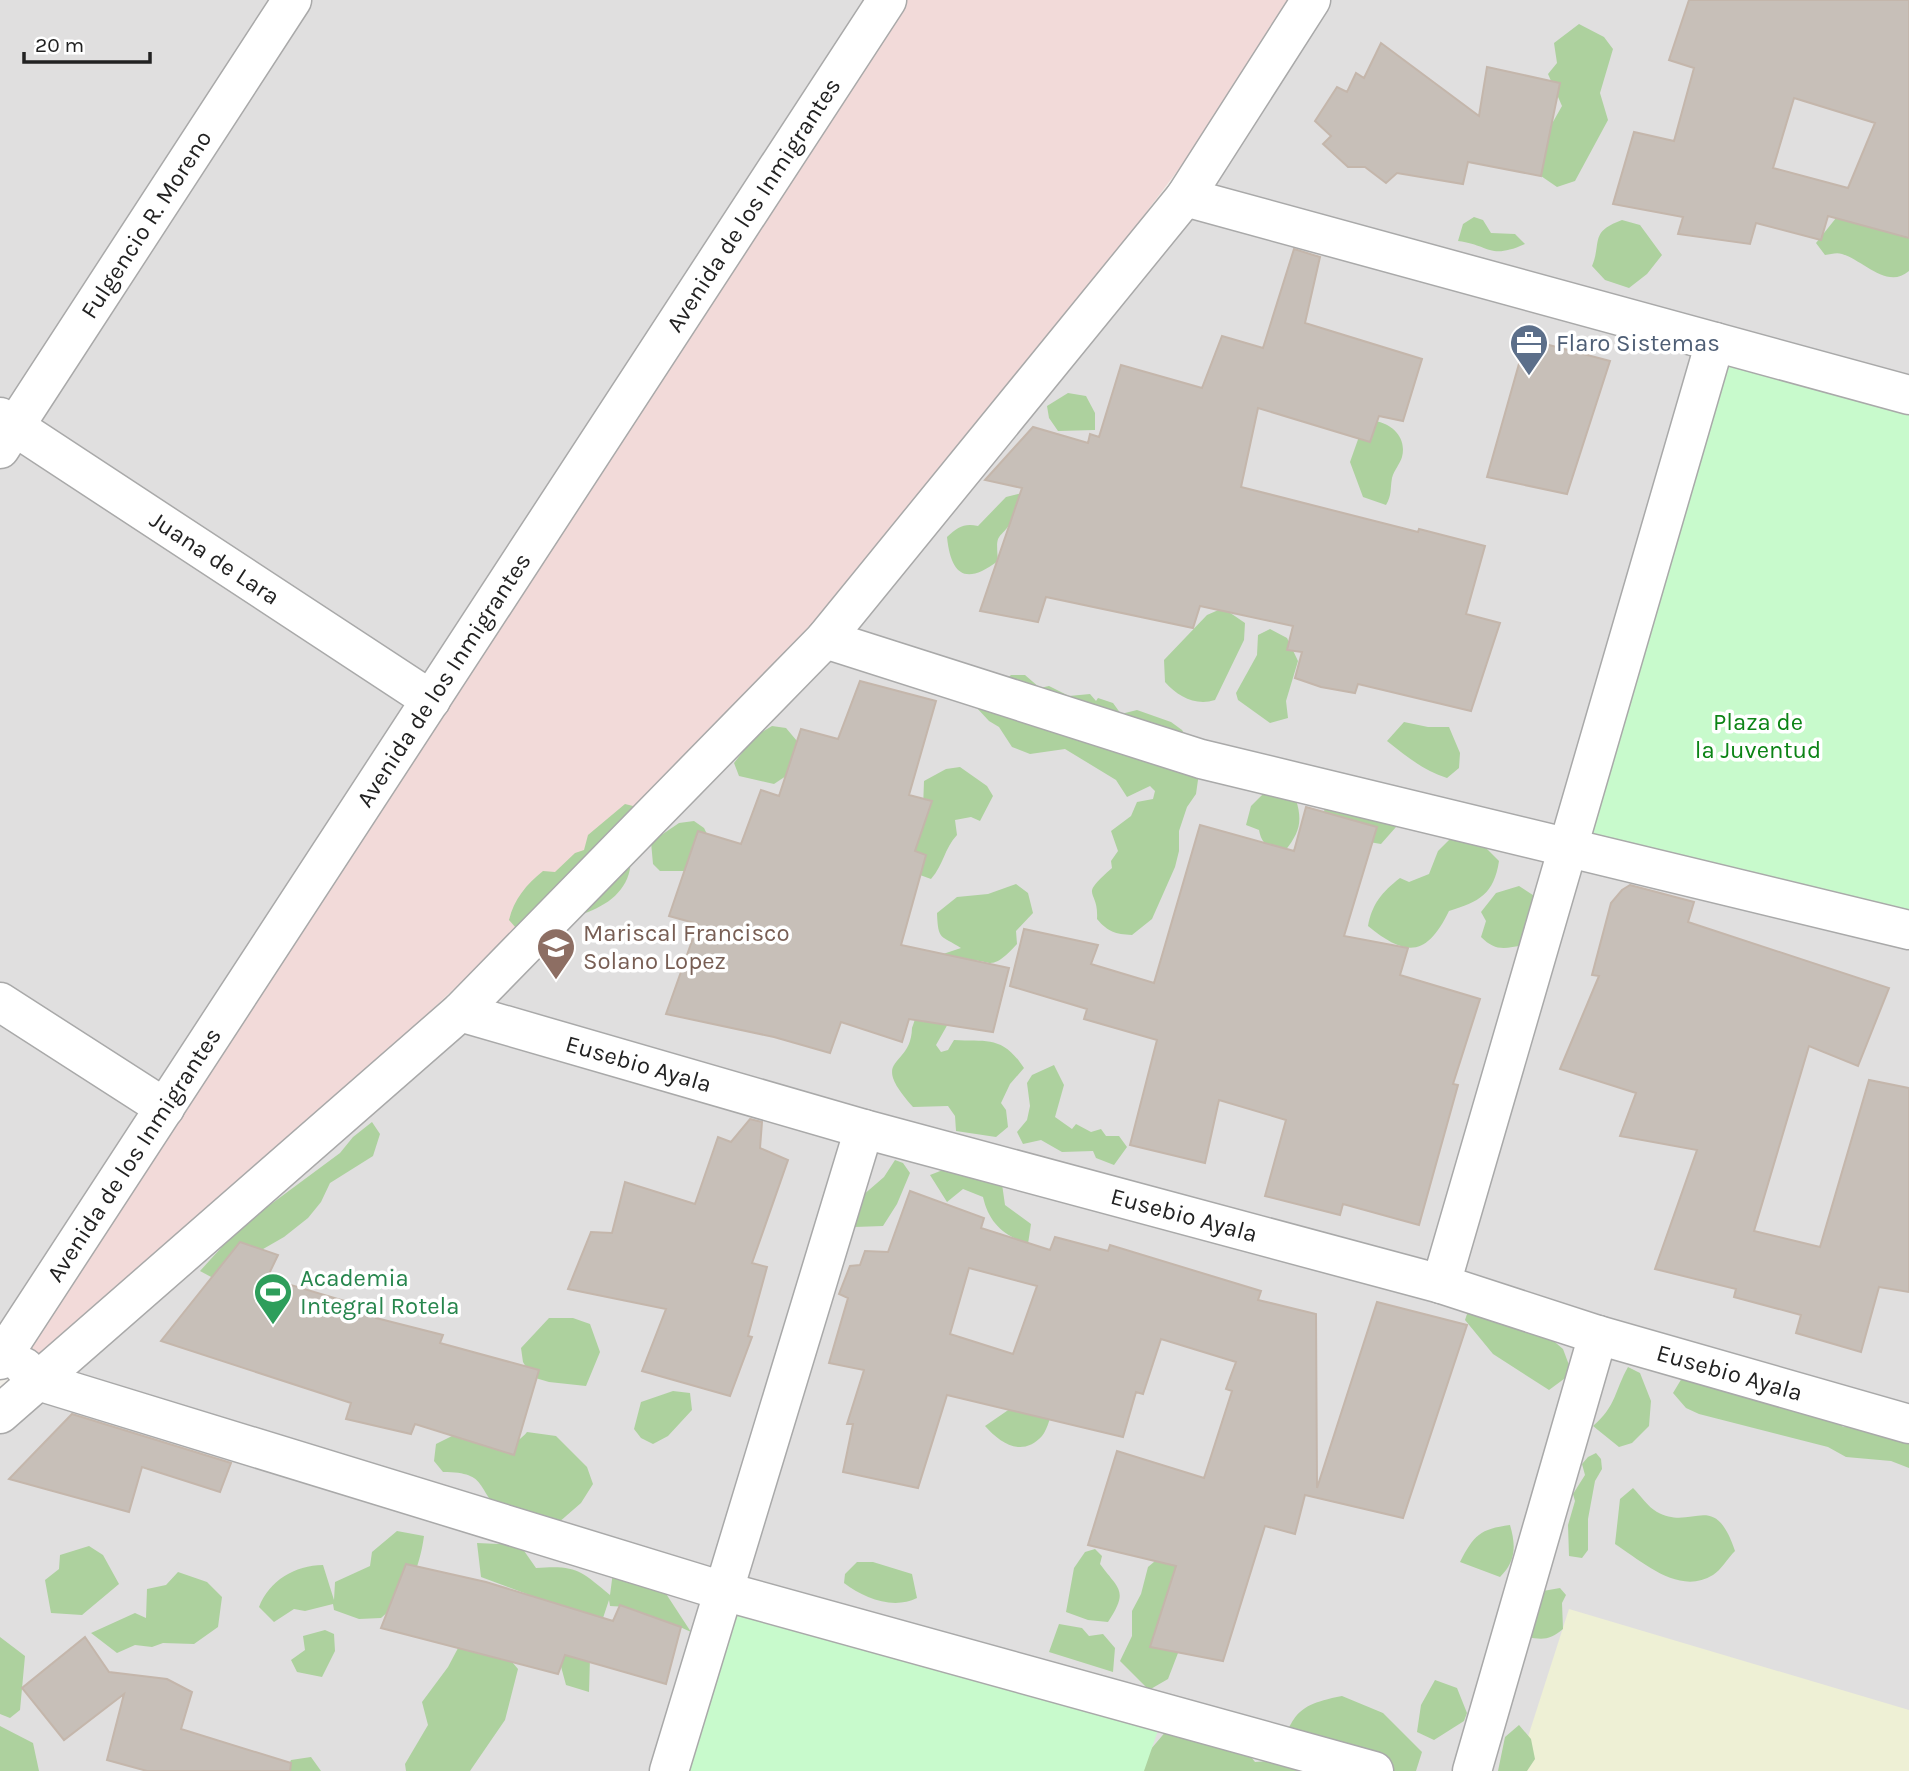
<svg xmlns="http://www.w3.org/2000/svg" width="1909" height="1771" font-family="Karla,sans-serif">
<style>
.residential{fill:#e0dfdf}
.commercial{fill:#f2dad9}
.farmland{fill:#eef0d5}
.forest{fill:#add19e}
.park{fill:#c8facc}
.building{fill:#c7bfb8;stroke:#c4b6ab;stroke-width:2;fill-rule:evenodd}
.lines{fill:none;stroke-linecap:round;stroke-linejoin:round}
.minor-casing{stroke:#a9a9a9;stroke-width:41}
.minor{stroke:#fff;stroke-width:38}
.labels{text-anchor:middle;stroke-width:7;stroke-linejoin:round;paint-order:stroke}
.street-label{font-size:24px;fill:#222;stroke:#fff}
.service-label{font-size:24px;fill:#4e5e75;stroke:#fff;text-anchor:start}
.park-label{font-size:24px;fill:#0c8416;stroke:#fff}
.education-label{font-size:24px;fill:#785e54;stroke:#fff;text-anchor:start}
.leisure-label{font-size:24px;fill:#27864d;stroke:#fff;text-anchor:start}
</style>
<rect width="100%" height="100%" fill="#f2efe9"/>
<path class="residential" d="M0,0H887L0,1360Z
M1311,0H1909V1771H0V1419L460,1012L1185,197Z"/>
<path class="commercial" d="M887,0H1306L825,639L38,1381L7,1349Z"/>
<path class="farmland" d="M1569,1609L1909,1710V1771H1517Z"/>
<path class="forest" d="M1579,24L1604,37L1613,49L1600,93L1608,120L1575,181L1557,187L1541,176L1537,150L1562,106L1548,74L1557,63L1554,43Z
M1474,217L1483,220L1491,233L1515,234L1525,244C1489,260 1490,245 1458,241L1463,224Z
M1836,218L1865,226L1879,222L1886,232L1901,231L1909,236V271C1887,290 1863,260 1842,254C1837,252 1831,254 1825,255L1816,243Z
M1622,220L1640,225L1662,255L1647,274L1629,288L1605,280L1592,266C1602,242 1589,232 1622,220Z
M1068,393L1086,396L1095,413V430L1058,431L1049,418L1047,406Z
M1375,421C1392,424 1407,437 1402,457C1400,464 1394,470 1392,478C1390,489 1392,495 1386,505L1363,497L1350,462L1361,431Z
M1022,493C1019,502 1016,512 1012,520C1000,542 995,529 998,561C966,585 951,576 947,537C958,527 964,523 978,526L1006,497Z
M1223,608L1245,623L1244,640L1215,700C1196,706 1178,697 1165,682L1164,660L1207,615Z
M1270,629L1287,638L1298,661L1286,701L1288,718L1270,723L1238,700L1236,693L1257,655L1258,635Z
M1011,675H1025L1040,688L1049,686L1069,696L1090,694L1096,701L1098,698L1113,703L1121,714L1137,710L1171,722L1182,730L1201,759L1196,794L1187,807L1179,831V851L1175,867L1152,919L1132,935C1115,934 1108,932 1097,919C1099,887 1077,899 1112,868L1111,861L1118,851L1111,831L1131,816L1137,802L1153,799L1155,791L1150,786L1127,797L1116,780L1065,749L1030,754L1012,747L999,727L989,721L976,707Z
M1404,722L1428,727H1449L1460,753L1459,768L1447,778C1423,770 1407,757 1387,741Z
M772,726L786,728L797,741L801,754L786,776L774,784L739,776L734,763L755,736Z
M960,767L987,786L993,796L980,821L971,817L955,820L957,835C944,849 944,864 931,879L920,875L908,840L923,809L924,781L946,769Z
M1266,791L1296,800C1303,822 1299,833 1285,851C1269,847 1262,846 1259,830L1246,825L1251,806Z
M625,804L633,806C628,825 632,841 631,860C629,915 557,921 516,928L509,920C514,899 526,885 543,871L555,872L575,853L584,850L588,835Z
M1324,808L1395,809L1396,827L1381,844L1369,842L1325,820Z
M694,821L704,828L710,840L691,871H660L653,864L651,842L679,823Z
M1451,838L1483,845L1499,861C1494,894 1479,902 1449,911C1427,956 1407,958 1368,926C1372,904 1382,892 1400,878L1409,882L1429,874L1438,851Z
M1016,884L1028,893L1033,913L1016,931L1017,944C984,980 993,951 956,964L949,1022L936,1045L941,1052L948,1050L954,1040C987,1042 1002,1035 1024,1068L1010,1084L1001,1103L1006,1110L1008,1127L996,1137L956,1131L955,1116L948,1106L913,1107C867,1055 911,1070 912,1028L937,956L961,948C941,935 938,941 937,913L957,897L988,894Z
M1519,886L1539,899L1523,945C1504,949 1495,951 1481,937L1486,921L1481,912L1496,893Z
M1054,1065L1064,1085L1055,1117L1072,1129L1076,1124L1091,1132L1101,1129L1106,1136H1119L1127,1147L1114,1165L1096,1158L1093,1151L1062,1152L1041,1140L1023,1144L1017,1132L1027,1120L1030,1106L1027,1083L1032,1075Z
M372,1122L380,1134L373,1156L330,1183L321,1202L308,1218L284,1237L213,1278L200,1271L239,1228L340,1153L353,1137Z
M895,1160L903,1163L910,1173L897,1204L883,1226L854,1227L862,1196L884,1177Z
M953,1166L1002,1184L1005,1205L1031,1224L1028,1244C1003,1235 989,1223 983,1197L963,1189L947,1202L930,1175Z
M1470,1305L1516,1309L1563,1349L1572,1373L1549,1390L1493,1354L1465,1320Z
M549,1318H573L590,1324L600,1352L586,1386L549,1382L532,1377L523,1362L521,1348Z
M1628,1367L1640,1373L1651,1401L1649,1426L1632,1443L1619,1447L1593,1426C1617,1405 1614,1392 1628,1367Z
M1682,1378L1833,1415L1843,1427L1855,1425L1909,1440V1468L1891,1461L1846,1457L1828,1447L1699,1414L1686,1408L1673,1393Z
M673,1391L690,1393L692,1410L668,1436L653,1444L641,1438L634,1429L641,1402Z
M1017,1404H1055C1051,1413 1048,1429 1042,1436C1022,1458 1000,1443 985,1426Z
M527,1432L556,1436L587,1467L593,1484L581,1503L558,1523C546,1521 513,1518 504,1512C474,1491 491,1472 443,1472L434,1461L436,1444L452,1436C476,1443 508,1456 527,1432Z
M1596,1453L1601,1459L1602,1469L1595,1481L1588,1519V1550L1582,1558L1569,1556L1568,1525L1575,1501L1573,1494L1585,1475L1582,1464L1588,1457Z
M1633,1488C1640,1495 1648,1507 1657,1512C1693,1532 1714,1488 1735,1551C1728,1558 1721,1570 1713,1575C1679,1596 1643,1562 1615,1544L1620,1499Z
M1510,1525C1516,1546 1516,1561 1500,1577L1460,1562C1474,1535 1480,1529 1510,1525Z
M397,1531L424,1536C419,1571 408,1595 381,1618L359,1619L334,1610L333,1604L305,1611L294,1609L274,1622L259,1607C269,1581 295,1565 323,1565L334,1600L335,1582L370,1566L372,1552Z
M477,1543L520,1545L536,1568C576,1565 580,1570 610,1595L613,1572L659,1583L691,1632L669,1622L649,1628L627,1607L610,1606L609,1600L590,1657L589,1692L566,1685L543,1600L481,1577Z
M89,1546L103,1555L119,1584L82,1615L51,1613L45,1580L59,1569L60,1555Z
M1095,1549L1102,1556L1100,1564C1119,1590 1129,1590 1108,1622L1088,1620L1066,1612L1074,1568L1085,1552Z
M1161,1556L1181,1563L1176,1591L1178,1653L1168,1679L1149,1690L1120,1661L1132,1636V1611L1141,1594L1148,1567Z
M857,1562H873L912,1574L917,1598C893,1610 864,1598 844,1583L845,1574Z
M178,1572L207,1582L222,1597L218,1627L194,1644L163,1643L152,1647L135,1645L117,1653L91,1633L135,1613L146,1618L147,1589L166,1585Z
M1560,1588L1566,1595L1562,1603L1563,1629C1550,1640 1543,1640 1527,1637L1543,1591Z
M1059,1624L1082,1628L1089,1636L1103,1634L1115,1648L1113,1672L1049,1652Z
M325,1630L334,1634L335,1651L322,1677L297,1672L291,1660L305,1650L303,1636Z
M466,1633L506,1655L518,1669L505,1720L470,1771H406L405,1764L428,1725L422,1702L448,1667Z
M0,1637L25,1656L20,1710L10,1718L0,1714Z
M1435,1680L1457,1688L1467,1713L1464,1721L1434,1740L1417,1732L1421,1705Z
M1342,1696L1383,1713L1422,1752L1416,1771H1074L1151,1749L1167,1730L1237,1739L1255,1762L1269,1761C1299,1721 1284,1707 1342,1696Z
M1519,1725L1531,1739L1535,1759L1527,1771H1498L1505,1737Z
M0,1726L33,1743L39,1771H0Z
M311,1757L321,1771H286L291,1760Z"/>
<path class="park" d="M1715,342L1909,395V930L1568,847Z
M723,1591L1164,1713L1144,1771H669Z"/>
<path class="building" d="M1689,0H1909V238L1828,216L1821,240L1756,223L1750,244L1678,234L1683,217L1613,204L1634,132L1674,141L1694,68L1669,60ZM1794,98L1875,123L1848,188L1773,168Z
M1381,43L1479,116L1487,67L1560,83L1541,176L1468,162L1463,184L1397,173L1386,183L1365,167H1348L1323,144L1331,136L1315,121L1337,87L1347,92L1356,73L1364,78Z
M1294,249L1320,257L1305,323L1422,359L1403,421L1379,416L1370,442L1258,408L1241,487L1418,532L1419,529L1485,546L1466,614L1500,623L1471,711L1358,684L1355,693L1321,687L1295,678L1302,652L1287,650L1293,626L1200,606L1193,628L1046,597L1038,622L980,611L1022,488L985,480L1033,427L1088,443L1090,434L1099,437L1121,365L1202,388L1222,336L1263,348Z
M1526,339L1610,361L1567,494L1487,477Z
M860,681L936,701L909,795L932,801L915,851L926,855L901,945L1009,968L993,1032L909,1019L902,1042L841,1022L830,1053L774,1037L666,1014L698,924L669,916L698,831L741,844L761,790L779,796L801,729L838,739Z
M1306,807L1377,827L1344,936L1408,948L1400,975L1480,999L1453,1084L1458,1085L1419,1225L1343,1204L1340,1215L1265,1196L1286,1120L1219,1100L1205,1163L1130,1145L1157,1040L1084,1019L1087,1009L1010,986L1024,929L1098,945L1091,964L1154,983L1200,825L1294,851Z
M1630,885L1694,902L1688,922L1889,988L1858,1066L1809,1046L1754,1231L1820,1247L1869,1080L1909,1088V1292L1879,1287L1861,1352L1796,1333L1801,1315L1734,1297L1736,1289L1655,1269L1697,1150L1620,1136L1636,1093L1560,1069L1599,976L1592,975L1611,903L1622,890Z
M750,1119L762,1122L760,1148L788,1160L752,1263L767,1267L748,1336L752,1337L730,1396L642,1371L666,1309L568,1289L591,1232L612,1233L625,1182L695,1204L718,1137L731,1142Z
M910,1191L984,1218L981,1228L1050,1250L1055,1237L1108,1251L1110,1245L1261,1291L1258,1300L1316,1314L1317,1488L1377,1302L1467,1325L1403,1518L1305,1495L1295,1534L1265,1526L1223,1661L1150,1647L1176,1566L1088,1545L1117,1451L1204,1478L1232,1391L1226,1389L1236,1362L1161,1339L1143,1394L1136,1392L1123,1437L947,1395L918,1488L843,1472L853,1424H847L864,1370L829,1363L848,1298L839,1294L850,1266L860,1265L865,1251L888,1252ZM969,1268L1037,1286L1013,1354L950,1334Z
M240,1242L278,1255L267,1278L378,1311L376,1318L443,1335L440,1343L539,1370L514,1455L415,1424L411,1434L346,1419L351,1403L161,1341Z
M72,1414L231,1463L220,1492L142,1467L129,1512L9,1479Z
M406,1564L486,1582L613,1621L620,1605L681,1627L666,1684L565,1655L558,1674L381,1628Z
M85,1637L109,1672L167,1679L192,1692L181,1729L291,1763L290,1771H147L107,1760L124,1694L64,1740L22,1688Z"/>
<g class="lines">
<defs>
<g id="minor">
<path d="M1185,197L1909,395"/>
<path id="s1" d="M0,417L431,700"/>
<path id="s2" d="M0,449L292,0"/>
<path d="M825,639L1201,759L1909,930"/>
<path d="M0,1002L165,1108"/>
<path id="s3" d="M460,1012L864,1129L1441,1284L1598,1335L1909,1424"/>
<path d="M1441,1284L1715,342"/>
<path id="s4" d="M0,1360L887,0"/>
<path d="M24,1367L38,1381L723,1591L1374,1771"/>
<path d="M0,1414L460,1012L825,639L1185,197L1311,0"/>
<path d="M669,1771L864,1129"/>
<path d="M1472,1771L1598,1335"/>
</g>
</defs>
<use href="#minor" class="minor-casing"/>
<use href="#minor" class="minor"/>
</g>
<defs>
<symbol id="office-pin" viewBox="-11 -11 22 30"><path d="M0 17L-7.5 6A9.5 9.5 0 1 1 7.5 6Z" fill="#5c6f8a" stroke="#fff"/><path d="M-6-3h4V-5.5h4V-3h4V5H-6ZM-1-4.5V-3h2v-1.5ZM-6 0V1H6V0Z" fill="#fff"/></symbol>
<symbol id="school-pin" viewBox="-11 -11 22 30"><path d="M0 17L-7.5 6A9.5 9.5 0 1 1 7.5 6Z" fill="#8d6e63" stroke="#fff"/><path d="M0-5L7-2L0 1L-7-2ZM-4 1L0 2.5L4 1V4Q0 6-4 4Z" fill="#fff"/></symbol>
<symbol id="stadium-pin" viewBox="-11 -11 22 30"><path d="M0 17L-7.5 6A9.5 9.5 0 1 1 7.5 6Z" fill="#2e9e5b" stroke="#fff"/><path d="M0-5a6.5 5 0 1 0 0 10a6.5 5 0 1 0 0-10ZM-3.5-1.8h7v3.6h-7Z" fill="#fff"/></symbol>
</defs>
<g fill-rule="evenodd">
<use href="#office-pin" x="1507" y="321" width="44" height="60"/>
<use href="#school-pin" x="534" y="925" width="44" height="60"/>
<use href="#stadium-pin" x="251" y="1270" width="44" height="60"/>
</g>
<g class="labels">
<g class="street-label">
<text dy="8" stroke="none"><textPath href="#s4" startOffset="1379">Avenida de los Inmigrantes</textPath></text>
<text dy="8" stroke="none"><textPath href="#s2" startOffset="268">Fulgencio R. Moreno</textPath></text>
<text dy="8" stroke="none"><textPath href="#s1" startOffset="257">Juana de Lara</textPath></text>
<text dy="8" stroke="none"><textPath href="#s4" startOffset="812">Avenida de los Inmigrantes</textPath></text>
<text dy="8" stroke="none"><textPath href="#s3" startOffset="186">Eusebio Ayala</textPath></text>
<text dy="8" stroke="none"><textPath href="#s4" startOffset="245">Avenida de los Inmigrantes</textPath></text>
<text dy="8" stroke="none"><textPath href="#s3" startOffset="752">Eusebio Ayala</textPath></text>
<text dy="8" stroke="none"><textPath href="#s3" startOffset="1320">Eusebio Ayala</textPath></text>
</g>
<g class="service-label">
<text x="1556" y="351">Flaro Sistemas</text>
</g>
<g class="park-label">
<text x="1758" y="730">Plaza de<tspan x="1758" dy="28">la Juventud</tspan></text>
</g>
<g class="education-label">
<text x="583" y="941">Mariscal Francisco<tspan x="583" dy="28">Solano Lopez</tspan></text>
</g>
<g class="leisure-label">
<text x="300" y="1286">Academia<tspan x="300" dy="28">Integral Rotela</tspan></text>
</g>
</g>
<path d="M24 52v10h126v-10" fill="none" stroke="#222222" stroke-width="3.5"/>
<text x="35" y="52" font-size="21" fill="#222222" stroke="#ffffff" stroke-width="5" paint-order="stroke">20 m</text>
</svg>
